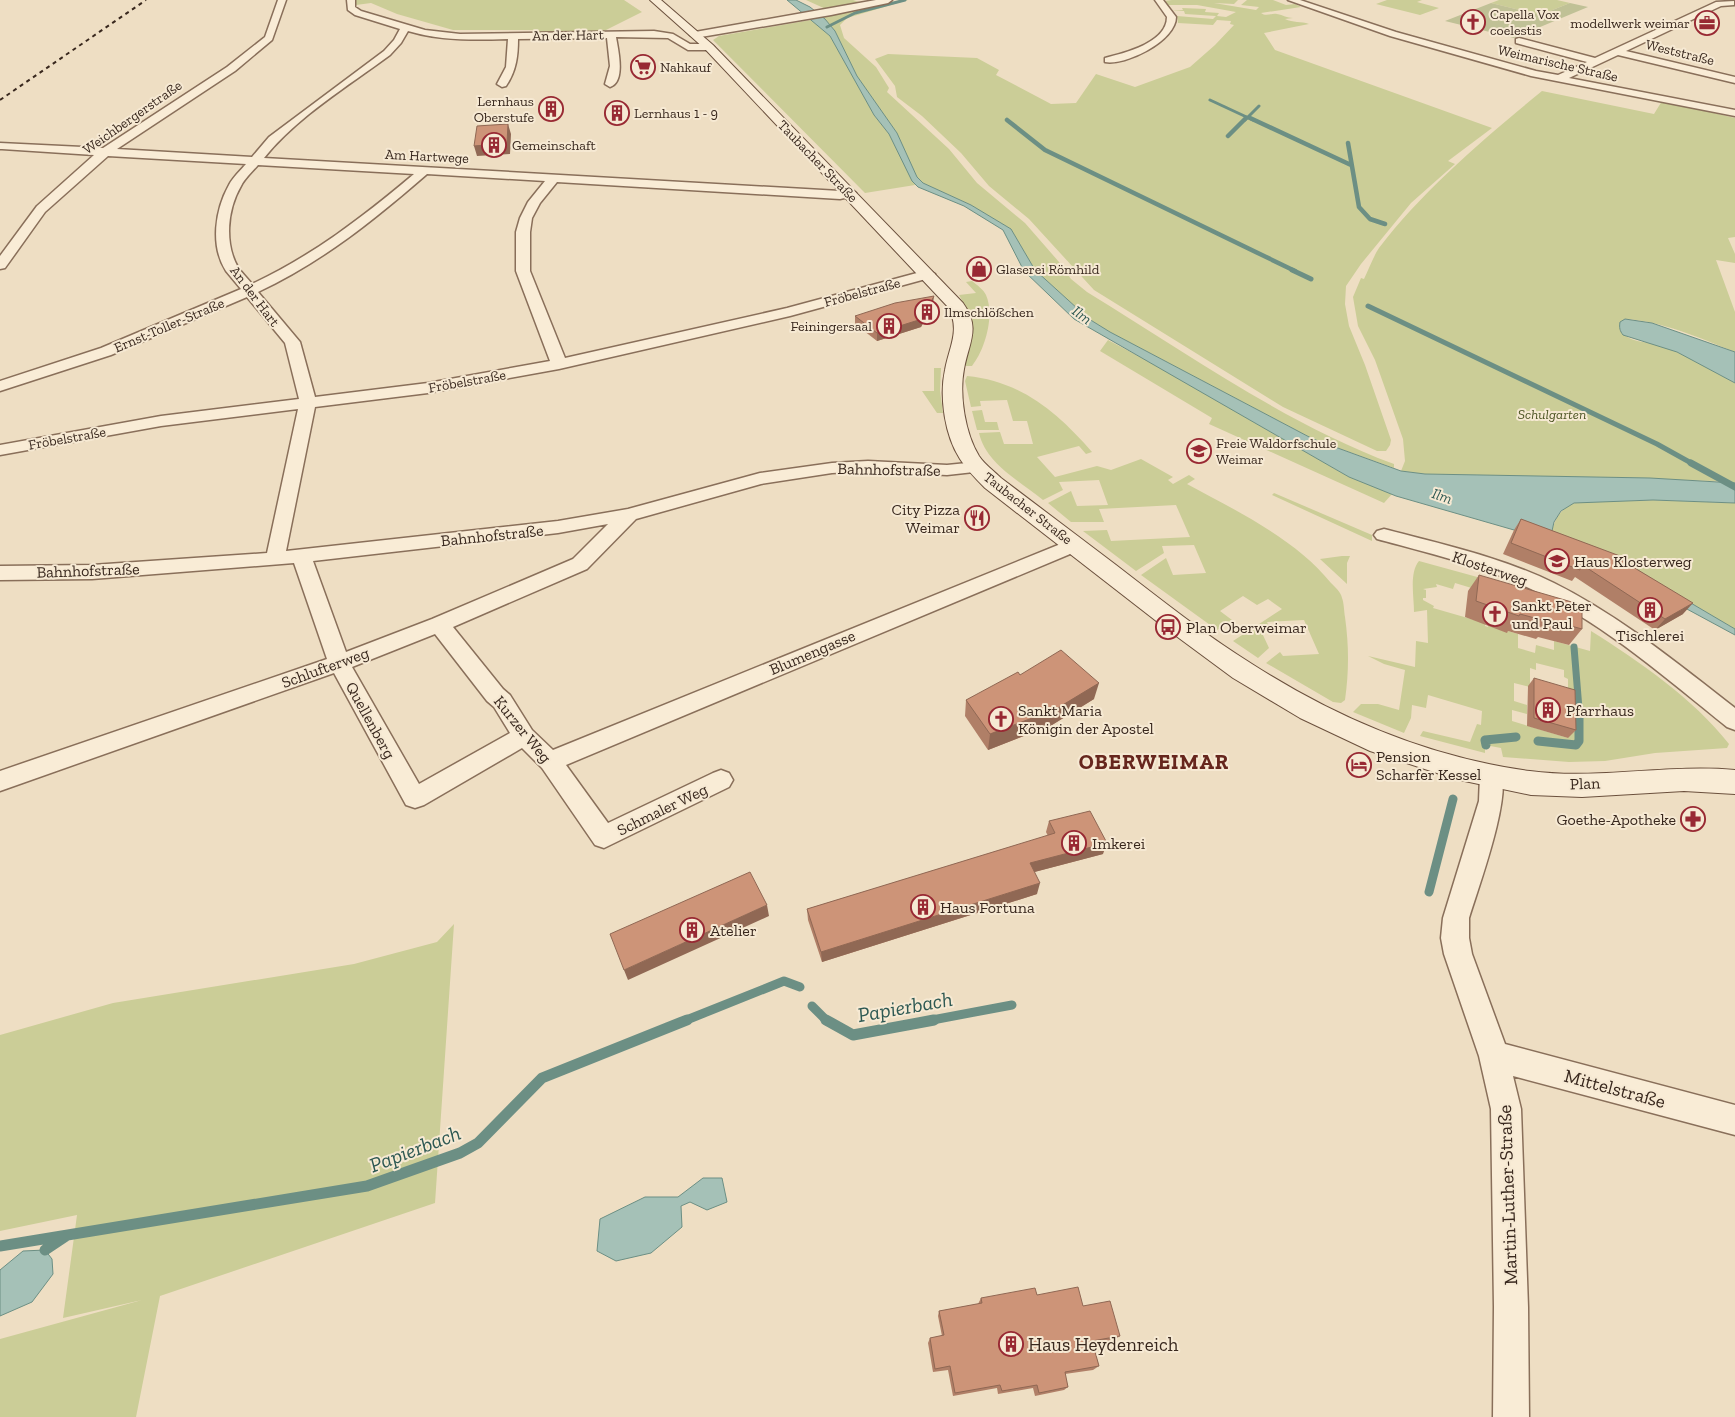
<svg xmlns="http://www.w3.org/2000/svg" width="1735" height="1417" font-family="'Zilla Slab',serif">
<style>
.green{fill:#cbcd97;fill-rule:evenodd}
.cemetery{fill:#c0c196}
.water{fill:#a5c1b7;stroke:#6c8f84}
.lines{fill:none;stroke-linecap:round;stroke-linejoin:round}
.stream-far5{stroke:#6c8f84;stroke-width:3}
.stream-far4{stroke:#6c8f84;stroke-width:4.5}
.stream-far3{stroke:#6c8f84;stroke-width:5}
.stream-far2{stroke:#6c8f84;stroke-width:7}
.stream-far1{stroke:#6c8f84;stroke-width:9}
.stream{stroke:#6c8f84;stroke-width:11}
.street-casing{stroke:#896f5a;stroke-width:3}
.secondary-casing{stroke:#6b503d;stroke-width:2}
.street{fill:#f9ecd6;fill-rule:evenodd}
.secondary{fill:#f9ecd6;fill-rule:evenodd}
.rail{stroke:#39281e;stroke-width:2;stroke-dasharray:4 4;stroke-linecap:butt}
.wall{fill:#b07f67}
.shaded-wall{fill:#906854}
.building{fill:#cd9478;stroke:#906854}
.labels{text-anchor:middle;stroke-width:4;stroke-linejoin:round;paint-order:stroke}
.far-poi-label{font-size:14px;fill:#39281e;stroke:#f6e9d3;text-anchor:start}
.far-street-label{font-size:14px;fill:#39281e;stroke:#f6e9d3}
.far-park-label{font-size:14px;font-style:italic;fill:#4d5524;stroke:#f6e9d3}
.far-water-label{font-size:15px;font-style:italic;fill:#2d5852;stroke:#f6e9d3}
.street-label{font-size:16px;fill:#39281e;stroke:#f6e9d3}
.poi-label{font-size:16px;fill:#39281e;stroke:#f6e9d3;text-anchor:start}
.near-street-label{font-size:19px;fill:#39281e;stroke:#f6e9d3}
.near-poi-label{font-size:19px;fill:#39281e;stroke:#f6e9d3;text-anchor:start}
.district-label{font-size:21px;font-weight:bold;letter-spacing:1px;fill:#66261d;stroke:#f6e9d3}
.near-water-label{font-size:21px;font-style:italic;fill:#2d5852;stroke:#f6e9d3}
</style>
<rect width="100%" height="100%" fill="#eedec3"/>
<path class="green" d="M355,0H624L642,12L602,32L539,34L532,30H453L397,14L371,3L356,5Z
M806,0H853L862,3L828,10Z
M902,0H908L847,18L840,25L844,38L876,67L889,88L887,92L949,149L977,183L1025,223L1059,262L1071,279L1087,292C1187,353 1284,423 1394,464V468L1313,439L1110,332L1089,319L1035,270L1011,229L971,205L923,183L917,178L897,133L857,76L835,31L823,17Z
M1172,0H1238L1234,4L1214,3L1256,10L1259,7L1241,5L1247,0H1273L1286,5L1295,4L1301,7L1261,13C1266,17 1271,13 1277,14C1283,15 1287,18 1293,18L1285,19C1293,23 1301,21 1309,24L1264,33L1275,50L1492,128L1448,161L1455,164L1411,203L1361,264L1346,286L1345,304L1349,326L1365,365L1391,440L1390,445L1386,451H1377L1283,407L1094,290L1029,219L989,186L961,153L922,116L897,97L895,86L875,59L888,54L977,58L999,70L996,75L1051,104L1076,103L1096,74L1135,87L1190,67L1215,45L1234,25L1230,24L1231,21L1217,20L1213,25L1178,23L1177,16L1213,19L1216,16L1185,14L1184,11L1171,10H1183L1182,8L1206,9L1205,12L1219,13L1217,16L1226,17L1236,12L1197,5H1167L1164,1Z
M1387,0H1422L1417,2L1439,8L1420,15L1376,4Z
M1499,0H1557L1570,3L1540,15L1491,3Z
M811,20L830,36L874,115L889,134L915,185L865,193L713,40L719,36Z
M1542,91L1654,114L1662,101L1735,118V237L1728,238L1735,254V263L1716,260L1735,312V352C1700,338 1662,321 1625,319L1620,322V330C1629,343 1645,341 1658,345C1686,353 1710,370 1735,383V483L1714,481L1425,474L1401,471L1405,461L1403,439L1375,360L1358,326L1353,297L1361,278L1364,279C1369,269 1373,257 1379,248C1422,191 1487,136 1542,91Z
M972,281C977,285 984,290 986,295C995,315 985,350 972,366H965C972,335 976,324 959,295L976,293L966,282Z
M1108,340L1157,366L1349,477L1392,494L1384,503L1209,424L1212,418L1100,351Z
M934,368H941L940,391L943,413H937L922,391H934Z
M967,376C1021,381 1058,413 1092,452L1086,454L1079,446L1037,457L1055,477L1097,466L1111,470L1141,459L1173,477L1168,480L1173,484L1189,475L1195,479L1187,484C1235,510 1296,539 1331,583C1335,587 1341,592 1342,598C1344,603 1344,611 1345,617C1349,646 1349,671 1345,700L1341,703L1333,702L1266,663L1280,652L1283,656L1319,654L1304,620L1267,622L1271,631L1262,633L1269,648L1258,658L1233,641L1282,609L1268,599L1257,605L1243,596L1220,611L1232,620L1217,630L1141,575L1166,558L1173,575L1206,573L1194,545L1162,546L1164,553L1136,571L1083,531L1107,530L1111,541L1190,537L1176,505L1099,509L1104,522H1071L1048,503L1071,491L1077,506L1108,505L1099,480L1059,482L1063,490L1043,500C1020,481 986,464 979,433L1000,432L1004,444H1033L1027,421H1013L1007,400L980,401L981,406L971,407L965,381Z
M982,410L985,422H997L999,430H977L972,411Z
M1274,493L1372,535V541L1272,495Z
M1653,500L1735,503V629L1667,589L1552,531C1555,519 1560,510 1572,504C1581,500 1639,501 1653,500Z
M1342,556H1350L1347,563V584L1320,559Z
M1419,561L1510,586L1508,599L1455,583L1453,589L1436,584L1437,587L1423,589L1426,590V598H1423V600L1434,606L1433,608L1485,623V626L1488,627V624L1504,630L1507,632L1508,631L1518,634V648L1535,653L1536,645L1554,650V641L1590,651L1591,631C1640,662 1693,698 1729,744L1727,748L1655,753L1605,761L1569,762L1503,757L1501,748L1485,745V753L1420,736L1423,731L1470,742L1477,724L1481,725L1482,711L1428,695L1426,708L1412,705L1411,718L1404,733L1353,712L1361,704H1378L1399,710L1405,670L1384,664L1368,656L1415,667L1416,641L1428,643L1427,610L1414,612C1414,596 1409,573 1419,561ZM1536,663L1564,670V677L1568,679V738L1512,721V710L1527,714V705L1514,701V683L1530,687V668L1536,670Z
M454,924L435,1203L160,1296L136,1417H0V1339L142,1300L63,1318L77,1215L0,1231V1035L113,1003L354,964L437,942Z"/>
<path class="cemetery" d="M1491,3L1540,15L1570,3L1588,7L1514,38L1445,21Z"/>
<path class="water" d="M787,0H796L810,7L825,19L835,31L857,76L897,133L917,177L923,183L971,205L1011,229L1035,270L1089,319L1110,332L1313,439L1401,471L1425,474L1650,478L1735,483V503L1653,500L1574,503L1561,511L1554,522L1552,531L1625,562L1667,589L1735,629V635L1685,608L1547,543L1514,530L1396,496L1349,477L1074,319L1024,271L1003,230L964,206L918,187L912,181L889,134L874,115L830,36Z
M1625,319L1652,323L1735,352V383L1677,352L1623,335C1620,331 1619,328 1620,322Z
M703,1178H722L727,1202L707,1210L690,1202L681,1206L682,1227L651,1253L616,1261L597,1251L600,1219L645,1197H678Z
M45,1250L52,1259L53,1274L32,1302L0,1316V1270L23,1251Z"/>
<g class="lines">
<path class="stream-far5" d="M827,27L855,13L905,0
M1210,100L1253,120
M1245,120L1259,106"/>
<path class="stream-far4" d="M1250,118L1351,165
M1007,120L1045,150L1295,271
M1228,136L1246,118
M1348,143L1359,207L1370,219L1385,224"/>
<path class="stream-far3" d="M1292,270L1311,279
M1368,306L1657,444L1693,464"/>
<path class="stream-far2" d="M1691,463L1735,487
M1574,647L1579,709"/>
<path class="stream-far1" d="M1538,741L1576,745L1579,741V708
M1486,745L1485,740L1516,737
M1429,892L1453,799
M812,1006L827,1021
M684,1021L784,981L800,987
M927,1021L1012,1005"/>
<path class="stream" d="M826,1020L853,1035L934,1020
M0,1246L367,1186L460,1153L478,1143L542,1078L687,1020
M45,1250L66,1236"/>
<defs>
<path id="street" d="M278,0H286L272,40L235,71L117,149L252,157L269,137L384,51L394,40L400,29L355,15L348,10L347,0H355V7L361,11L425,30L460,34L654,31L673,34L690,44H709L714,47L709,50H688L668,38L616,37C618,49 626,82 610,87L605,84L610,66L607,38L518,39C518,57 516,71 506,86L502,87L497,84L506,67L508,39C474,40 441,41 408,31L401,43L390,55C348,86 297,117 264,158L840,191L850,189L856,193L854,196L840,199L557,182L540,203L532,218L530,232V271L565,358L787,308L928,270L935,274L933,277L790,316L559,369L428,393L315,407L286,551L558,521L628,509L760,473L832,463L868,461L947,465L977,462L983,463L986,467L983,471L947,475L868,471L832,473L761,484L636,519L587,569L453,627L503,689L510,695L532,730L553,750L1068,541L1075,539L1082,541L1085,545L1082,549L566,765L608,823L713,773L721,770L729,773L733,780L729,787L604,848L595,845L542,768L522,748L424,805L415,808L406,805L334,673L0,791V771L327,659L294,563L92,579L0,580V566L92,565L267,553L298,409L161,426L0,455V445L161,416L299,399L285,343L247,297L111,355L0,391V381L101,348L241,289C236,283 231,277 226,271C210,246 215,210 229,185C233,177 241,170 246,164L108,156L45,212L5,268L0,269V256L37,206L94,155L2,149H0V143L103,148L227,67L265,37ZM258,165L414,174C363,217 312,256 252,284C248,279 243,274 239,269C224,245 227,210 241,186C245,178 253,171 258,165ZM427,174L545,181L528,202L520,218L516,232V271L550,361L428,383L315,397L300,342L258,292C322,262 374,220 427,174ZM608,524L573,559L432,619L346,652L313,561L558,533ZM435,634L487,701L494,707L510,733L419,784L352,667Z
M876,0H892L888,3L831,15L695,38L690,35L695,32Z
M1155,0H1163L1176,17C1176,41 1125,66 1105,62V58C1124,53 1167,43 1167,17Z
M1288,0H1300L1396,32L1536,71L1558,75L1587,62L1516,43V39L1519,38L1595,58L1716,2L1734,1V5L1721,6L1626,51L1735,77V83L1618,55L1569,78L1735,110V116L1531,76L1390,36Z
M1384,529C1441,544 1501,557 1554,583C1620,616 1677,663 1735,708V730L1727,727C1667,679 1608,627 1539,593C1488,567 1432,554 1377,539L1374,535L1377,531Z
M1492,766L1500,769C1513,794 1478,888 1469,918V938L1472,954L1505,1044L1735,1105V1135L1513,1076L1521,1109L1528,1307L1529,1417H1493L1494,1307L1491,1109L1479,1056L1444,954L1441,938L1443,918L1479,801L1480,776L1484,769Z"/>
<path id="secondary" d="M650,0H661L713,45L963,303C981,328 969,342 964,369C959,395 965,433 979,456C985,465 994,471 1001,478C1039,507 1078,536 1116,565C1160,599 1204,634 1252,664C1336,718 1431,758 1530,771C1596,780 1666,764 1735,770V794L1684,791L1582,797L1531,795L1455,779L1370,751L1300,718L1233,678L1164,627L985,488C976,479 967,470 960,459C945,436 939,397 945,370C949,347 961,330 948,307L705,49Z"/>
</defs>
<use href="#street" class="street-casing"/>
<use href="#secondary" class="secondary-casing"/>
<use href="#street" class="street"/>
<use href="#secondary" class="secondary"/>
<path class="rail" d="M0,100L146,0"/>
</g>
<path class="wall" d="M933,304L921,327L877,341L855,324V316Z
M1521,519L1619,558L1683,614L1655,630L1575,577L1572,581L1503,554L1514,530Z
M1479,575L1582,629L1569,645L1538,637L1536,639L1508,631L1507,633L1465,617L1468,591Z
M1020,675L1094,699L1052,725L988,750L965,716L966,700Z
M1534,678L1576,730L1568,738L1527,726L1528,686Z
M1049,821L1103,854L1034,872L1037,894L822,962L808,920L807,909L1048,836L1046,832Z
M1037,1295L1083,1306L1120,1336L1114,1340L1093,1344L1099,1366L1093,1370L1065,1374L1068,1387L1064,1390L1035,1396L1033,1388L998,1394L997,1388L953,1396L948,1370L933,1372L928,1343L930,1338L942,1336L938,1316L939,1311L978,1304L981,1298Z"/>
<path class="shaded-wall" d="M508,124L511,134L510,154L477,156L474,146Z
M934,296L933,304L921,327L877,341V333Z
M1693,603L1683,614L1655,630L1665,619Z
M1099,683L1094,699L1052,725L988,750L990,734Z
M1107,843L1103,854L1027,874L1030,863Z
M1040,883L1037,894L822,962L821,952Z
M767,905L769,916L628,980L624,970Z"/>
<path class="building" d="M508,124L507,143L474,146L477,126Z
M934,296L922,319L877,333L855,316L895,303Z
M1521,519L1620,556L1618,558L1693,603L1665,619L1581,564L1580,570L1511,543Z
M1479,575L1582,605V629L1549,620V622L1520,614L1519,616L1476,601Z
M1061,650L1099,683L1056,709L990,734L966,700L1018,672L1020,675Z
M1534,678L1575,690L1576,730L1534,718Z
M1090,811L1107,843L1030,863L1040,883L821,952L807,909L1055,833L1049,821Z
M750,872L767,905L624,970L610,934Z
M1078,1287L1083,1306L1110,1301L1120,1336L1092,1341L1099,1366L1065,1372L1068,1387L1039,1393L1037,1385L1002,1391L1000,1385L955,1393L950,1366L935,1369L930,1338L944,1335L939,1311L982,1303L981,1298L1035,1288L1037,1295Z"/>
<defs>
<symbol id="church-ring" viewBox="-11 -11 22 22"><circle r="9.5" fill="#f6e9d3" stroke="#982933" stroke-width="1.5"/><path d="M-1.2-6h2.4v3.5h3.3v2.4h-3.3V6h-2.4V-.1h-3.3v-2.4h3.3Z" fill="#982933"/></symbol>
<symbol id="office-ring" viewBox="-11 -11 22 22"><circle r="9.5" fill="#f6e9d3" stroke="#982933" stroke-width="1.5"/><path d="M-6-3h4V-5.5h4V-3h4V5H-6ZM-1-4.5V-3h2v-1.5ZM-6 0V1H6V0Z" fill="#982933"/></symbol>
<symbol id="supermarket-ring" viewBox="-11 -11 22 22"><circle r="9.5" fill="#f6e9d3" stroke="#982933" stroke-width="1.5"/><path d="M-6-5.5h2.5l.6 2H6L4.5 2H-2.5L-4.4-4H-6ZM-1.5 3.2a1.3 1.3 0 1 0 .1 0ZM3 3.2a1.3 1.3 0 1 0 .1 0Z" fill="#982933"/></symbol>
<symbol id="building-ring" viewBox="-11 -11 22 22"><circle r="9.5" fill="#f6e9d3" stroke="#982933" stroke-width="1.5"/><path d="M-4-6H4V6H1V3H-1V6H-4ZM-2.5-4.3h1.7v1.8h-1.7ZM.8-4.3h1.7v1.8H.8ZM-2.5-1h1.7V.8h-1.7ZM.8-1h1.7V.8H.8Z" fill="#982933"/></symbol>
<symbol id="shop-ring" viewBox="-11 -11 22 22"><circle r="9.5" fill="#f6e9d3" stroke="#982933" stroke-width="1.5"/><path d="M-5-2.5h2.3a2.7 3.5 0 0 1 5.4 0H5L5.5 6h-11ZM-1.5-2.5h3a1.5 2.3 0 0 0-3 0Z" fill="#982933"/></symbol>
<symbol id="school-ring" viewBox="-11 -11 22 22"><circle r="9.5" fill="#f6e9d3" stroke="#982933" stroke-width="1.5"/><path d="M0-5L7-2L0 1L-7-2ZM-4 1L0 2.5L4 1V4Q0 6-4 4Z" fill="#982933"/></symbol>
<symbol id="restaurant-ring" viewBox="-11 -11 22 22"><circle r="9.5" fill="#f6e9d3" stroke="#982933" stroke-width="1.5"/><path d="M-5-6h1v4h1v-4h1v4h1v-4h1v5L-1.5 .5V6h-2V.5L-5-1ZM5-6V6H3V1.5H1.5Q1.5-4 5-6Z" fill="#982933"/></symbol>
<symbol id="bus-ring" viewBox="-11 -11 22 22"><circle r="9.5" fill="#f6e9d3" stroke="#982933" stroke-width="1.5"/><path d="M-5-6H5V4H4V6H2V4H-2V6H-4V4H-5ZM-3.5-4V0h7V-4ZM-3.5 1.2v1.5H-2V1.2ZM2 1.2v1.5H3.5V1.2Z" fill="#982933"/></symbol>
<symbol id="hotel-ring" viewBox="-11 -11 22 22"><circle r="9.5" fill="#f6e9d3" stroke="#982933" stroke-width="1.5"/><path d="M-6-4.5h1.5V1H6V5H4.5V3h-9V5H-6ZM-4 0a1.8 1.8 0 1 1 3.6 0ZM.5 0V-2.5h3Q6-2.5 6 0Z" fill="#982933"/></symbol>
<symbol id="pharmacy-ring" viewBox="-11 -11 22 22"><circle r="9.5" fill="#f6e9d3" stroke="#982933" stroke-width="1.5"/><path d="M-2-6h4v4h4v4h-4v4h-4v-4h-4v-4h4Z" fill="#982933"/></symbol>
</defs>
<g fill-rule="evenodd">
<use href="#church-ring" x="1459" y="8" width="28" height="28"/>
<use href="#office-ring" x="1693" y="9" width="28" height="28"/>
<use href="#supermarket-ring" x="629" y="53" width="28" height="28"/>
<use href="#building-ring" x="537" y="95" width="28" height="28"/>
<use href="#building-ring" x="603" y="99" width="28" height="28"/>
<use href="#building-ring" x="480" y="131" width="28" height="28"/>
<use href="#shop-ring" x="965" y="255" width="28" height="28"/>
<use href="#building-ring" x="913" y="298" width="28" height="28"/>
<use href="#building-ring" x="875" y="312" width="28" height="28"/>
<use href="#school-ring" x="1185" y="437" width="28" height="28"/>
<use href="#restaurant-ring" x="963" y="504" width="28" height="28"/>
<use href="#school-ring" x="1543" y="547" width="28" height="28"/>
<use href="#building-ring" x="1636" y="596" width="28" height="28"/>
<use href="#church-ring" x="1481" y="600" width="28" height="28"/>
<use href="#bus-ring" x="1154" y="613" width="28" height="28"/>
<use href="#building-ring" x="1534" y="696" width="28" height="28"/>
<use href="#church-ring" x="987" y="705" width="28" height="28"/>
<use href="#hotel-ring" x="1345" y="751" width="28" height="28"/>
<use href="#pharmacy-ring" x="1679" y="805" width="28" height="28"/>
<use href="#building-ring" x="1060" y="829" width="28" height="28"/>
<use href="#building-ring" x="909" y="893" width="28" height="28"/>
<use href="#building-ring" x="678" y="916" width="28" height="28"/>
<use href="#building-ring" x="997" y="1330" width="28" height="28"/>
</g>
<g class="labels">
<g class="far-poi-label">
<text x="1490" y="19">Capella Vox<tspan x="1490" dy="16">coelestis</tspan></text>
<text x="1690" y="28" text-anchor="end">modellwerk weimar</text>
<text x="660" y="72">Nahkauf</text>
<text x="534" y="106" text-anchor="end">Lernhaus<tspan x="534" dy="16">Oberstufe</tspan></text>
<text x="634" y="118">Lernhaus 1 - 9</text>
<text x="512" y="150">Gemeinschaft</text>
<text x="996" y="274">Glaserei Römhild</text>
<text x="944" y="317">Ilmschlößchen</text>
<text x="872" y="331" text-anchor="end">Feiningersaal</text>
<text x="1216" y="448">Freie Waldorfschule<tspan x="1216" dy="16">Weimar</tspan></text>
</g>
<g class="far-street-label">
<text transform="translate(568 35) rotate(-1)" y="5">An der Hart</text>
<text transform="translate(1680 52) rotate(14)" y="5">Weststraße</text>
<text transform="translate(1558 63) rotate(13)" y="5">Weimarische Straße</text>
<text transform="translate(132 117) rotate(-35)" y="5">Weichbergerstraße</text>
<text transform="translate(427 156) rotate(3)" y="5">Am Hartwege</text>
<text transform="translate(818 161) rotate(46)" y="5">Taubacher Straße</text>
<text transform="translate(862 292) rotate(-15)" y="5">Fröbelstraße</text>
<text transform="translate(255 296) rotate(53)" y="5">An der Hart</text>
<text transform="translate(169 325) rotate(-23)" y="5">Ernst-Toller-Straße</text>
<text transform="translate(467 381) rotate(-10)" y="5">Fröbelstraße</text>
<text transform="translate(67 438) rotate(-10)" y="5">Fröbelstraße</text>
<text transform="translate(1028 508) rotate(38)" y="5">Taubacher Straße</text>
</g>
<g class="far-park-label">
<text x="1552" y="419">Schulgarten</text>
</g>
<g class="far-water-label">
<text transform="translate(1082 315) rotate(37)" y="5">Ilm</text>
<text transform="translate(1442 496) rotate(19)" y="5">Ilm</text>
</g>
<g class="street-label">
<text transform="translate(889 469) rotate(1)" y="6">Bahnhofstraße</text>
<text transform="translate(492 535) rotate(-6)" y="6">Bahnhofstraße</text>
<text transform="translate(1490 568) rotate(19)" y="6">Klosterweg</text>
<text transform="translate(88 570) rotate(-2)" y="6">Bahnhofstraße</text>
<text transform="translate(812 652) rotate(-23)" y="6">Blumengasse</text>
<text transform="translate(325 667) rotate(-20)" y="6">Schlufterweg</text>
<text transform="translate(371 720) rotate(61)" y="6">Quellenberg</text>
<text transform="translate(523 729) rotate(51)" y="6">Kurzer Weg</text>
<text transform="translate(1585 783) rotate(-2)" y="6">Plan</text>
<text transform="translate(662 809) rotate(-26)" y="6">Schmaler Weg</text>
</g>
<g class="poi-label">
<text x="960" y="515" text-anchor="end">City Pizza<tspan x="960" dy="18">Weimar</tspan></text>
<text x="1574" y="567">Haus Klosterweg</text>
<text x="1512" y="611">Sankt Peter<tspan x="1512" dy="18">und Paul</tspan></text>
<text x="1186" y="633">Plan Oberweimar</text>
<text x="1650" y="641" text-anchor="middle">Tischlerei</text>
<text x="1018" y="716">Sankt Maria<tspan x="1018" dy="18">Königin der Apostel</tspan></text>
<text x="1566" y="716">Pfarrhaus</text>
<text x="1376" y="762">Pension<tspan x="1376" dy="18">Scharfer Kessel</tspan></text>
<text x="1676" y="825" text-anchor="end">Goethe-Apotheke</text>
<text x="1092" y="849">Imkerei</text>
<text x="940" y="913">Haus Fortuna</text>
<text x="710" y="936">Atelier</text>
</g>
<g class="near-street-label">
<text transform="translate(1615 1088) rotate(15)" y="7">Mittelstraße</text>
<text transform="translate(1507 1195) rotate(-92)" y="7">Martin-Luther-Straße</text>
</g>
<g class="near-poi-label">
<text x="1028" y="1351">Haus Heydenreich</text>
</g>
<g class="district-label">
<text x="1154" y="769">OBERWEIMAR</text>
</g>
<g class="near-water-label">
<text transform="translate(905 1007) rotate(-10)" y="7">Papierbach</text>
<text transform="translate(415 1149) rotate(-21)" y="7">Papierbach</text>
</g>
</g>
</svg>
